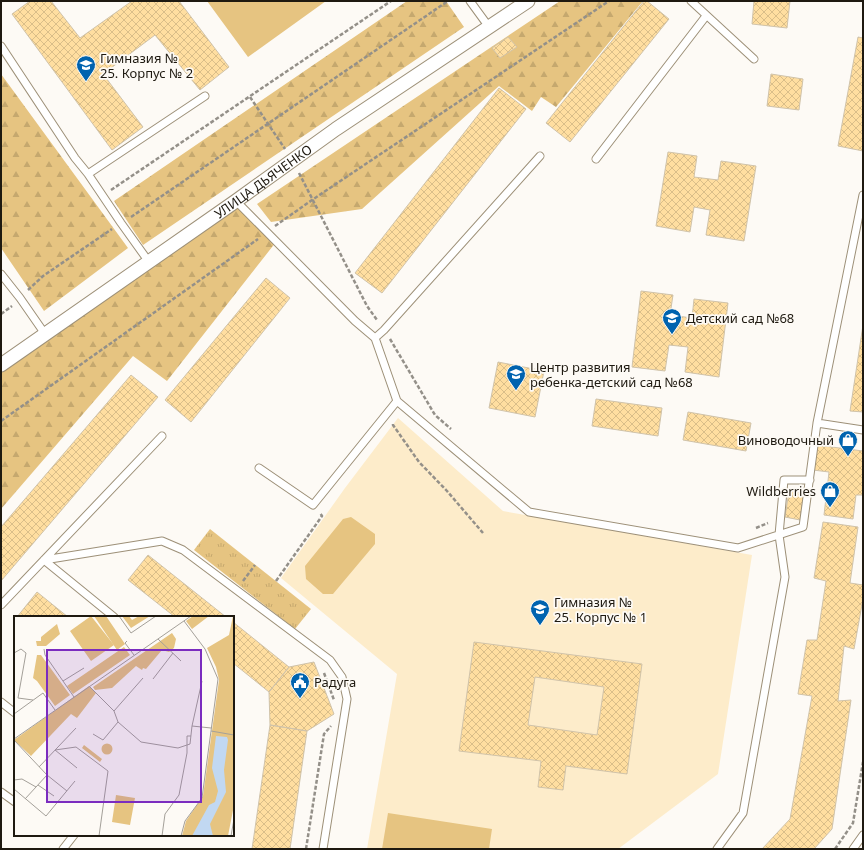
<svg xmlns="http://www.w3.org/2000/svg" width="864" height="850" font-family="'Noto Sans',sans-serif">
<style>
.built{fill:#fdecca}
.grass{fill:url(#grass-tufts)}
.forest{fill:url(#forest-firs)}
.garden{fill:#e6c481}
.building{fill:url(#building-cross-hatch);stroke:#d0c3aa;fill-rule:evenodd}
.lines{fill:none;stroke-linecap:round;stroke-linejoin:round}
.lane-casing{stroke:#9d9078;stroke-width:9}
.street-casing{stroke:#9d9078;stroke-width:15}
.path{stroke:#949089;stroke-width:2.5;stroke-dasharray:4 2;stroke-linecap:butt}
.lane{stroke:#fff;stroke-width:7}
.street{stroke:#fff;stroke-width:13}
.labels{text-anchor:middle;stroke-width:3.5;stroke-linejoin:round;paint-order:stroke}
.poi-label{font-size:13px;fill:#1e1910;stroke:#fdfaf5;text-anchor:start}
.street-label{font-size:13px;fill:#1e1910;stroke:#fdfaf5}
.inset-road{fill:none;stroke:#a4a099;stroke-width:1}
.view{fill:#7b2cbf;fill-opacity:0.15;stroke:#7b2cbf;stroke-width:2}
.inset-edge{fill:none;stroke:#1e1910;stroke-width:2}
</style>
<defs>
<pattern id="grass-tufts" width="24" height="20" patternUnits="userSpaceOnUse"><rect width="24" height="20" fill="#e6c481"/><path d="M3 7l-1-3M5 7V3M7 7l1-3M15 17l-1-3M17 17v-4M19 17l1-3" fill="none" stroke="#c5a86e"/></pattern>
<pattern id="forest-firs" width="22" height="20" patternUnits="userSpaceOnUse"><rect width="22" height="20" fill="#e6c481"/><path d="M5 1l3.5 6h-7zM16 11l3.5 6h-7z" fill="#c5a86e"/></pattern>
<pattern id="building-cross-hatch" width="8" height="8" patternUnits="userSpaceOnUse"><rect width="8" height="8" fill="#ffdea0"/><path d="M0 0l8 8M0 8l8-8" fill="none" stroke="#dabe89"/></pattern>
</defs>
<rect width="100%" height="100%" fill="#fdfaf5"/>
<path class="built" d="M398,418L503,511L752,555L718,774L618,849H367L397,674L281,578L345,488Z"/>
<path class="grass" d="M210,529L311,609L295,629L194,550Z"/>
<path class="forest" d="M407,1H446L464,27L143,245L114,201Z
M560,1H643L556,107L541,97L532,111L499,86L362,209L271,222L257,204Z
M1,74L128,248L44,311L1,248Z
M236,201L276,242L167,381L133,356L1,509V365Z"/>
<path class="garden" d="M207,1H326L248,57Z
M351,517L375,534V544L333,594H323L306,579L305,566L343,519Z
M388,813L492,829L489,849H382Z"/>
<path class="building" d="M30,1H51L80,38L132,1H179L229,67L200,90L155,35L103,74L143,127L112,150L12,14Z
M644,1H647L669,19L570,142L546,123Z
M754,1H790L787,28L752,24Z
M508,37L517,47L500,58L492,48Z
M858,37L863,38V151L838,146Z
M771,74L803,79L799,110L767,106Z
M499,88L526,109L382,293L355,273Z
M668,152L697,156L694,177L718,180L721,161L756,166L744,241L706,235L710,210L694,207L690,232L656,226Z
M266,278L290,298L191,422L165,400Z
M641,291L673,295L670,315L692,318L694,299L728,303L719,377L685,372L688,347L669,345L665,371L632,367Z
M863,325V412L850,411Z
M498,362L544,371L535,417L489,408Z
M131,375L158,397L1,581V527Z
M596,399L662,408L658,436L592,426Z
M688,412L751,423L746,451L683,440Z
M816,445L863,451V495H856L853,519L824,515L829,472L813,470Z
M789,491L804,493L800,520L785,517Z
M823,522L858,527L850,583L863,585V599L854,649L844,646L838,701L851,700L832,829L814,849H762L790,819L812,696L798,694L807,640H817L826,581L814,578Z
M148,555L226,617H175L128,580Z
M37,592L68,617H17Z
M233,622L289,667L269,692L233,663Z
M474,642L642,664L627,774L566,766L563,790L538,787L541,761L459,751ZM535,677L604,687L597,735L528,725Z
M314,662L334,714L307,731L270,725L269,692L289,667Z
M270,725L307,731L290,849H252Z"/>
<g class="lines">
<defs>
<path id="lane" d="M470,1L489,27
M691,1L754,59
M1,46L75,158L88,174L121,223L149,262
M596,159L706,16
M88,174L205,96
M236,201L355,321L375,338L397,401L529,512L738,548L803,527L817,423L863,430
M1,274L20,298L45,334
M375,338L384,330L540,156
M817,423L863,195
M259,468L313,505L397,401
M44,560L162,541L183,550L330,660L342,677L347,699L323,849
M44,560L114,617
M1,605L162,436
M1,702L15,713
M1,792L15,802
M63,849L74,835
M717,849L743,813L785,577L779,535L784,480H810
M853,849L863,835"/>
<g id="street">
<path id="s1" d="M1,365L236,201L336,129L528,1"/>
</g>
</defs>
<use href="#lane" class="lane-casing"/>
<use href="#street" class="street-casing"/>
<path class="path" d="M250,97L285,149
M299,173L367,306L377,320
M111,190L391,1
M131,217L448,1
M275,226L312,200L609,1
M28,290L43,276L112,229
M1,314L12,306
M390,339L435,415L451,429
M1,421L258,239
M393,424V425L419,462L447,491L483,533
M756,528L768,523
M243,581L255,565
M276,581L322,516L320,513
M324,673L334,700
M306,849L324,734L331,726
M835,849L853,823L863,762"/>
<use href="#lane" class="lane"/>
<use href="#street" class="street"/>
</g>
<defs>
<symbol id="school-pin" viewBox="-11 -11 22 30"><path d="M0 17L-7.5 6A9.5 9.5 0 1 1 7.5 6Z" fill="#0063af" stroke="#fdfaf5"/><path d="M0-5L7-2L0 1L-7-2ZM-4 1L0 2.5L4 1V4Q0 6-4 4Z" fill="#fff"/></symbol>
<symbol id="shop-pin" viewBox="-11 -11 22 30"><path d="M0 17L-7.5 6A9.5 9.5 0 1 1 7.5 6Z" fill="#0063af" stroke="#fdfaf5"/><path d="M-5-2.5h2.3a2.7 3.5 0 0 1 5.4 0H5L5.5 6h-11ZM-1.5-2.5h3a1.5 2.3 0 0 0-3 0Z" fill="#fff"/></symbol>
<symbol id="civic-pin" viewBox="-11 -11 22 30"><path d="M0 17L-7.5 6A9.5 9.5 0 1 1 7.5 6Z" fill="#0063af" stroke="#fdfaf5"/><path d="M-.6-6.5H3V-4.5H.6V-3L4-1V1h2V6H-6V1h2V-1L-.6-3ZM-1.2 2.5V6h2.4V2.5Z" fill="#fff"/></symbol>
</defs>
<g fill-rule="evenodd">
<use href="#school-pin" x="75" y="54" width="22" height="30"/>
<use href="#school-pin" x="661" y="307" width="22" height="30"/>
<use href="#school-pin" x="505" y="363" width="22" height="30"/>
<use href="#shop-pin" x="837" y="429" width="22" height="30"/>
<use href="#shop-pin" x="819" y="480" width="22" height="30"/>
<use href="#school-pin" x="529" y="598" width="22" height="30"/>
<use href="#civic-pin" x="289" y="671" width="22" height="30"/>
</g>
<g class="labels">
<g class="poi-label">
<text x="100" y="63">Гимназия №<tspan x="100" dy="15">25. Корпус № 2</tspan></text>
<text x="686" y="323">Детский сад №68</text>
<text x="530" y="372">Центр развития<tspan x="530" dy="15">ребенка-детский сад №68</tspan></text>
<text x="834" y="445" text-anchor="end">Виноводочный</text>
<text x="816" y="496" text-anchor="end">Wildberries</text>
<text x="554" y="607">Гимназия №<tspan x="554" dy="15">25. Корпус № 1</tspan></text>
<text x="314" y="687">Радуга</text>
</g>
<g class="street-label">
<text dy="5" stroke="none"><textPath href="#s1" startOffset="320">УЛИЦА ДЬЯЧЕНКО</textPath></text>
</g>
</g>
<g transform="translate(14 616)">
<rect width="220" height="220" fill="#fdfaf5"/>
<path d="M179,0H195L178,13L172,5ZM219,0L220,189L214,220H168L172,205L189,180L205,64L202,51L193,32L215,19ZM70,129L88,143L86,146L68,132Z" fill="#e6c481"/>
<path d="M80,0H92L111,28L103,34ZM108,0H115L118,4L125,0H136L117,12ZM43,8L46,18L32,30H23L22,25H27V21ZM158,17L162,23L160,32L155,36L148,34L132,53L129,52L128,54L122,50L98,72L81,74L79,71ZM110,31L116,39L59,78L53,70ZM23,39H27L56,79L41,90L23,65L19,62ZM75,70L82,77L63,102L57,98L17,140L0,124Z" fill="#e6c481"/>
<path d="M77,0L100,29L77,45L56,15ZM87.5 133a5.5 5.5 0 1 1 11 0a5.5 5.5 0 1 1-11 0ZM102,179L121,182L116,209L98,206Z" fill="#e6c481"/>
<path d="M202,120L213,121L214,124L210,154L212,176L196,208L199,220H178L195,189L201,186L204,175L198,152Z" fill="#c1d8f2"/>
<path class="inset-road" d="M105,0L117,17L142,0M144,23L167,45M113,25L111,27L120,39M30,33L31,39L60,81M0,37L7,33L12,37L4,82L19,84M139,63L159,37M49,65L70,52M75,70L100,95L104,106L127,126L164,132L176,128L178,110L197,112M100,95L129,62M0,98L29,77L41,94M178,110L188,65M197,115L220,119M79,118L89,124L104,106M0,123L177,0M0,124L33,159L11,183M41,134L62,131L94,155L85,220M41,134L63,152M25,151L62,112M33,159L53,175M0,164L8,163L22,171M24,169L40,180M0,173L32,200L61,165M148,220L151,198L165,179L173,137V120H177M167,220L171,205L188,182L204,63L191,33L170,5M217,220L220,203"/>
<path class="view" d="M33,34H187V186H33Z"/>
<rect width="220" height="220" class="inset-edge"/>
</g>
<rect width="864" height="850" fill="none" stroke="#1e1910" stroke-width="4"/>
</svg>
